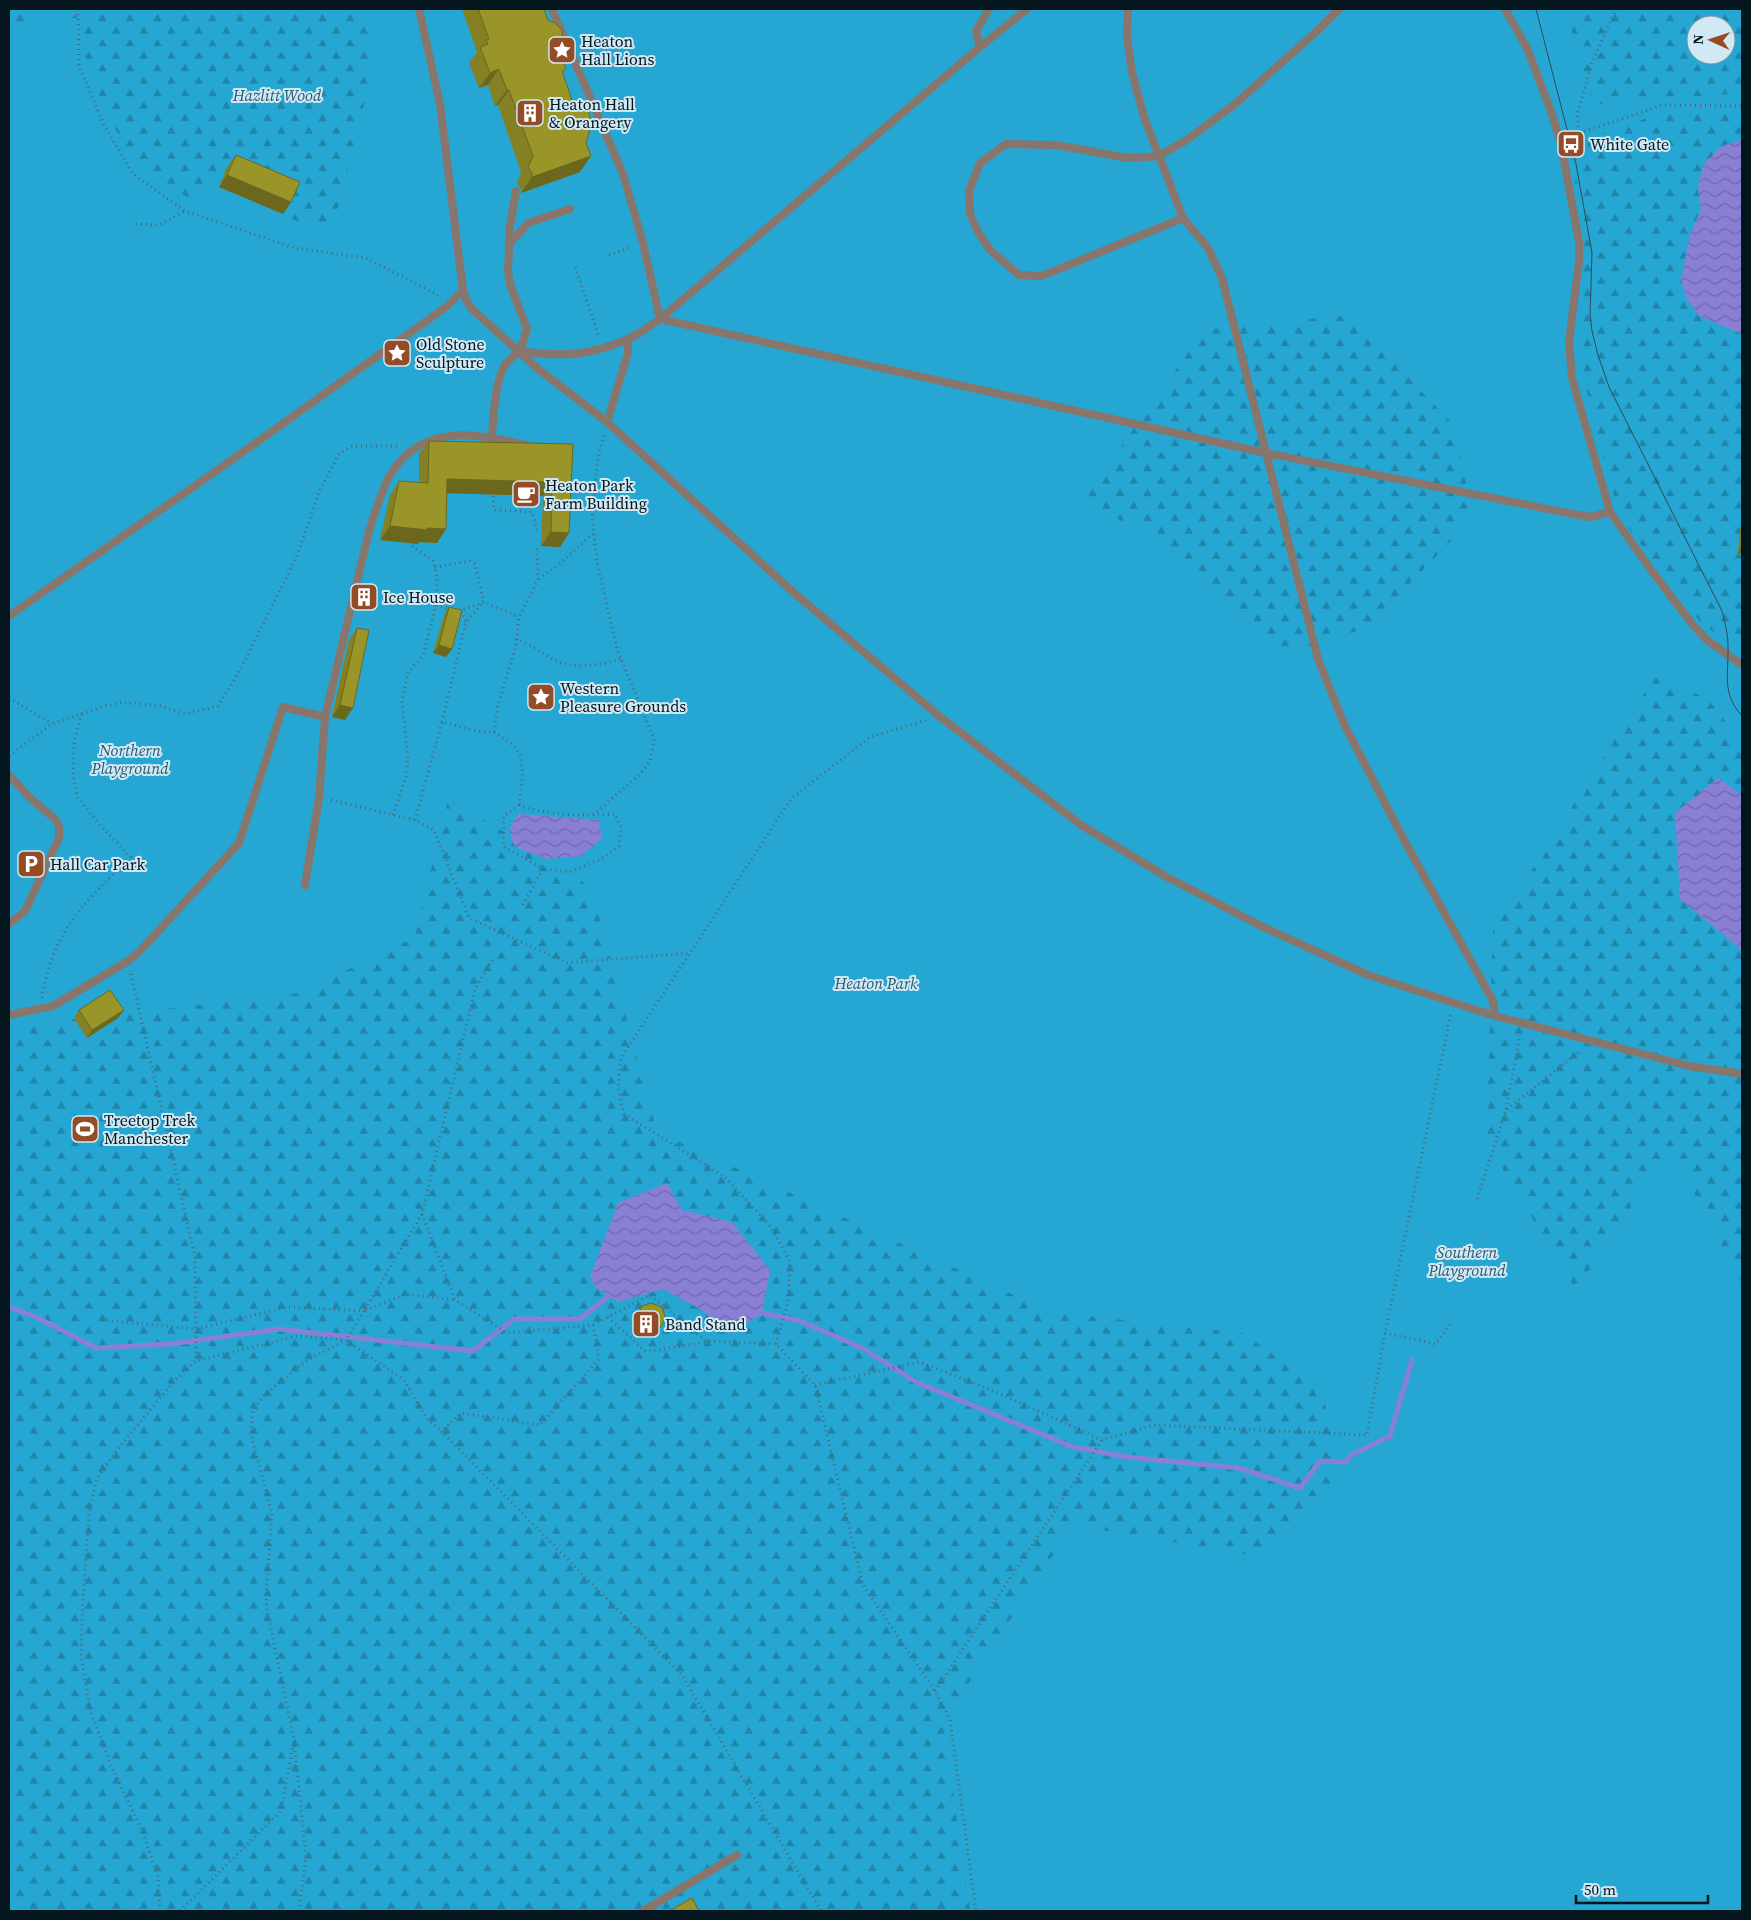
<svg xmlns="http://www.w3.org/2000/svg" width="1751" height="1920" font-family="'Source Serif 4',serif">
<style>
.green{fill:#26a6d2;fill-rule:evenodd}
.forest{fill:url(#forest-firs);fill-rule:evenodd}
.water{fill:url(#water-waves)}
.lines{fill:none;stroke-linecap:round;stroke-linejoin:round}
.stream{stroke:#8980d5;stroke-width:5}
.path{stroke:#4a6b7a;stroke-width:3;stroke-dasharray:1 4;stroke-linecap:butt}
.service{stroke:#88766d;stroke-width:8}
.tram{stroke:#2f4b57;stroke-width:1}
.wall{fill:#848023}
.shaded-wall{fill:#6b681d}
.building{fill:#999529;stroke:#6b681d}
.labels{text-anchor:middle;stroke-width:4;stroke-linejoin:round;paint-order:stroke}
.poi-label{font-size:16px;fill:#03161e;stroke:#d1e9f5;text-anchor:start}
.park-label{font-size:16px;font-style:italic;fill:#28596d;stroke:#d1e9f5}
</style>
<defs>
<pattern id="forest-firs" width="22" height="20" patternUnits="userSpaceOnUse" patternTransform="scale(1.25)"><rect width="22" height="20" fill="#26a6d2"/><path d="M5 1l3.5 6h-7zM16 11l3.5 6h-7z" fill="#1f86aa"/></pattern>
<pattern id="water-waves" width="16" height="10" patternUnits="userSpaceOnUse" patternTransform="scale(1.25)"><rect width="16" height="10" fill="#8980d5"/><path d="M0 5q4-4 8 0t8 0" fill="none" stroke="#6e68ac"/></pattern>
</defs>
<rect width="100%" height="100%" fill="#9bcde3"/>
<path class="green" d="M9,9H1742V1911H9ZM1696,25H1726V55H1696Z"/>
<path class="forest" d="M9,9H371L370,80L330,239L283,214L291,194L228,167L219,187L206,190L198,203L139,170L117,132L87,70L81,19L46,14L9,31Z
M1566,9H1742V93L1593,105ZM1696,25H1726V55H1696Z
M1667,111L1740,113L1742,121V140L1720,147L1703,166L1698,188L1701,210L1690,234L1681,280L1699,316L1742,334V652L1701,623L1619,516L1581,368L1580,316L1583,240L1574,185L1590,138Z
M1348,315L1455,426L1473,518L1369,626L1281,659L1166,543L1082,501L1204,330Z
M1654,678L1673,679L1711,703L1734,732L1742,738V1284L1670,1148L1576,1290L1486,1142L1493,931Z
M449,797L591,887L657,1132L1051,1312L1242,1333L1322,1386L1339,1485L1260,1557L1073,1525L943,1722L970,1911H9V1025L52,1022L299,993L414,938Z"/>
<path class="water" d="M1742,140V334L1699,316L1687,299L1681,280L1690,234L1701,210L1698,188L1703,165L1720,147Z
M1718,778L1742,795V950L1680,899L1675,813Z
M518,814L599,820L602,839L581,856L547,859L524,851L514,845L509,829Z
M667,1183L682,1210L732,1222L770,1270L762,1313L731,1334L700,1309L663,1289L618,1302L596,1288L590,1277L618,1203Z"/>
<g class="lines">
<path class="stream" d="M9,1307L38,1318L96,1348L170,1344L279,1329L473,1351L514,1319H580L609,1296
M762,1313L800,1321L862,1348L916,1382L1073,1447L1127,1457L1239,1468L1300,1488L1320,1461L1345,1462L1353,1454L1390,1436L1412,1360"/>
<path class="path" d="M78,9L79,66L104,125L133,174L185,211L294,248L366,258L436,294L439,298
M1579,132L1577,115L1593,60L1616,9
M1570,136L1664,105L1742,106
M136,224L160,225L185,211
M609,255L632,247
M575,267L599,337
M493,491L494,510L532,512L538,534
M435,567L470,561L475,564L484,602
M539,579L557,566L594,533
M436,605L450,609
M459,611L484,602L519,617
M461,611L466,622
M516,639C533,645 550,660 566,664C582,668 606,664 621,659
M9,698L52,724
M442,722L466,622L484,602
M494,732L498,705L516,646L519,617L538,580L537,547
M9,756L52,724L101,707L123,702L161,706L185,714L218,706L238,674L297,556L319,492L339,454L352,446H397
M331,800L415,820L434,830L469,918L567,963L690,953
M519,805C546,816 586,816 615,814L621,828L619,846L601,859L570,872L543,869
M519,805L504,816L503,846L543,869L522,907
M393,815L407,773L408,758L402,701L408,672L423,656L436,605L437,579L433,561L412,546
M593,815L639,775L650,762L654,739L617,649L597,562L592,517L598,456L604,434
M415,820L442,722L482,732H494L512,744L520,754L523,773L519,805
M492,960L475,989L422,1214L455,1300L507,1333L593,1325L650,1295L706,1341L776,1344L815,1385L863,1585L935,1691L950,1720L976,1911
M131,974L195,1257L196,1361
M42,998C42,990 45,982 47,975C59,924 95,892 131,857L99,824L77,797L73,774L74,742L82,713
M1506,1109L1520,1035
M1477,1199L1506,1110L1580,1051
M422,1214L364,1311L405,1294L455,1300
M608,1317L646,1352L705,1342
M102,1320L196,1329L288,1307L364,1311L346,1340L404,1380L427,1419L441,1431
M593,1325L599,1359L540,1425L461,1413L441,1431L682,1675L821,1911
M1385,1333L1435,1344L1452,1322
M776,1344L788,1302L790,1261L770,1226L725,1177L624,1114L618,1087L621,1058L791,799L870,737L927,720
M815,1385L920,1362L996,1392L1102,1440L1154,1425L1367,1435L1385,1333L1451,1013
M935,1691L1102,1440
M160,1911L158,1877L143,1833L111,1765L90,1710L81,1655L83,1600L89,1514L97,1478L117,1450L175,1380L196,1361L297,1336L346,1340
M180,1911L281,1811L293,1746
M299,1911L306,1857L294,1740L267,1610L266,1597L272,1514L253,1442L251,1426L253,1412L263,1396L286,1377L309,1359L345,1341"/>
<path class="service" d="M419,9L440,104L463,290L466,300L472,309L537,368L607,422L792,591L939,716L1081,825L1165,876L1263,927L1368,975L1495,1016L1689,1066L1742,1074
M1027,9L980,47L660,319L1266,453L1573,514L1590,517L1610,512
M1128,9L1127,36L1132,72L1144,117L1183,218L1208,248L1222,278L1318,659L1344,724L1404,840L1493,1001L1495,1016
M1505,9L1527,48L1552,114L1561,144L1579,242V262L1569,342L1572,378L1610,512L1654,574L1693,625L1707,640L1742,665
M980,47L976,31L989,9
M516,191L510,226L508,271L510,284L527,329L520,351
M1183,218L1042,276L1019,275L990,250L978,232L970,214L969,191L980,163L1006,144L1056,145L1128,158L1159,156L1188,139L1235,104L1316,32L1339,9
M509,244L528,223L570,209
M607,422L628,353V339
M492,437C493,418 495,381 505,365C508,360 515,355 520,351C560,357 588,356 626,340C638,335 649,326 660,319L643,243L623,174L552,9
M9,616L243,452L446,307L463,290
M325,717L369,531C375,513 380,494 389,477C420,422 475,433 526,445
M9,775L30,798L55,819L59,826V838L25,911L9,924
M9,1015L53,1006L128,961L140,951L239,843L283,707L325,717L319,798L305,885
M643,1911L737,1855"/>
<path class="tram" d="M1536,9L1576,164L1592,253L1590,314L1592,331L1598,355L1609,387L1722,611C1725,622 1728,634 1728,646C1729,674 1721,693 1742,716"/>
</g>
<path class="wall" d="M462,9H544L559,50L580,172L521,193V189L517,183L521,172L498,105L495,106L488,85L479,88L469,63L477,52Z
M236,155L283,214L219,187L227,167Z
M429,441L573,444L569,533L560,547L541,546L543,496L447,493L437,543L419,542L418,544L380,540L390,495L399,481L419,483V454Z
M1742,525V553H1738L1740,529Z
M449,607L452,649L446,657L433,653L444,615Z
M357,628L345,720L332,717L349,640Z
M79,1010H124L118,1018L87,1038L74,1018Z
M642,1306L662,1325L657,1333L653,1336L644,1338L637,1335L634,1331L632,1323Z"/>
<path class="shaded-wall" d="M499,69L488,85L479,88L490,73Z
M507,90H509L498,105L495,106Z
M591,156L580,172L521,193L532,177Z
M227,175L291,202L283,214L219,187Z
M447,479L552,482L543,496L438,493Z
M390,526L427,528L446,529L437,543L419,542L418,544L380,540Z
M551,532L569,533L560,547L541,546Z
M1742,546V553H1738Z
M439,645L452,649L446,657L433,653Z
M340,705L353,708L345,720L332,717Z
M124,1010L118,1018L87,1038L92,1030Z
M662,1325L657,1333L653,1336L644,1338L650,1330Z"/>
<path class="building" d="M478,9H544L548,20L555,23L562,30L563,40L559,50L566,69L562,71L572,100L587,108L592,122L586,143L591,156L532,177V173L528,167L533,156L509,90H507L499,69L490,73L480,47L488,44L486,40L489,39Z
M236,155L300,182L291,202L227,175Z
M429,441L573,444L569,533L551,532L552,482L447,479L446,529L427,528V530L390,526L399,481L428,483Z
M449,607L462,610L452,649L439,645Z
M357,628L369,630L353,708L340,705Z
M110,990L124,1010L92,1030L79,1010Z
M651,1303L662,1307L665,1317L662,1325L659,1328L650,1330L643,1327L640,1323L638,1315L642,1306Z
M692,1898L699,1911H669Z"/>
<defs>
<symbol id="sight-square" viewBox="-11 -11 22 22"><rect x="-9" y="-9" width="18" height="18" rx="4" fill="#934c26" stroke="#d1e9f5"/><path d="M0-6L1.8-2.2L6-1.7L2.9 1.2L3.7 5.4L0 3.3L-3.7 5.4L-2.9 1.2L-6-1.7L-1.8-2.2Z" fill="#fff"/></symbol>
<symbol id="building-square" viewBox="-11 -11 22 22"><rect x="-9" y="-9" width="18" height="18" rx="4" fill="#934c26" stroke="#d1e9f5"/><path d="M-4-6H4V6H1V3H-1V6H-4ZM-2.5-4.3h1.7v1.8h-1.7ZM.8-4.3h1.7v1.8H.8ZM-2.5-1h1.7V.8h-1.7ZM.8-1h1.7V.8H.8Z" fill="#fff"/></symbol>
<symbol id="bus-square" viewBox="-11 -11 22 22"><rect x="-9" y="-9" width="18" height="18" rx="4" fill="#934c26" stroke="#d1e9f5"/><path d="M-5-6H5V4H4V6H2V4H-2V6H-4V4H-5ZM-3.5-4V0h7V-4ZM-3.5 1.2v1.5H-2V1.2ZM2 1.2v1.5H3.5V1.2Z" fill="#fff"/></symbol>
<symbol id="cafe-square" viewBox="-11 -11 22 22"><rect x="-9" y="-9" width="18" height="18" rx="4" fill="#934c26" stroke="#d1e9f5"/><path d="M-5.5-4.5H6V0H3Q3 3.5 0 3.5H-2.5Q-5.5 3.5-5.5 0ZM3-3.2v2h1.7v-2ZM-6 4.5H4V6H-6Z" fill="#fff"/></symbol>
<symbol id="parking-square" viewBox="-11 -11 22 22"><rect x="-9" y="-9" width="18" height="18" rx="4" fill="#934c26" stroke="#d1e9f5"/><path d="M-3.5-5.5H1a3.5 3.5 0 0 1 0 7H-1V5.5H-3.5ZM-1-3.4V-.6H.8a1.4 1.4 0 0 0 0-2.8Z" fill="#fff"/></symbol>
<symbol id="stadium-square" viewBox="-11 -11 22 22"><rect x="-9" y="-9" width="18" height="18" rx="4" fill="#934c26" stroke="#d1e9f5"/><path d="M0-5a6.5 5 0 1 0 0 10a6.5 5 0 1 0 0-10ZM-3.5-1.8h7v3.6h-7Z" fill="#fff"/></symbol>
</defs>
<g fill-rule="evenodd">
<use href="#sight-square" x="546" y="34" width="32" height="32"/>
<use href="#building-square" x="514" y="97" width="32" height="32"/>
<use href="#bus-square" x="1555" y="128" width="32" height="32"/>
<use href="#sight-square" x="381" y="337" width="32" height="32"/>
<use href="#cafe-square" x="510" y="478" width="32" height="32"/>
<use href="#building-square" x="348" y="581" width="32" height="32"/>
<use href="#sight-square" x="525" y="681" width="32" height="32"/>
<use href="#parking-square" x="15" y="848" width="32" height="32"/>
<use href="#stadium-square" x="69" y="1113" width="32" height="32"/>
<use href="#building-square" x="630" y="1308" width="32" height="32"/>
</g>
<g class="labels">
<g class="poi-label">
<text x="581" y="47">Heaton<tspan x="581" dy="18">Hall Lions</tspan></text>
<text x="549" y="110">Heaton Hall<tspan x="549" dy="18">&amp; Orangery</tspan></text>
<text x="1590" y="150">White Gate</text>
<text x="416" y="350">Old Stone<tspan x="416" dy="18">Sculpture</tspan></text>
<text x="545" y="491">Heaton Park<tspan x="545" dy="18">Farm Building</tspan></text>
<text x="383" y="603">Ice House</text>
<text x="560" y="694">Western<tspan x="560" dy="18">Pleasure Grounds</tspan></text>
<text x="50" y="870">Hall Car Park</text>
<text x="104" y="1126">Treetop Trek<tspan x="104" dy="18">Manchester</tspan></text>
<text x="665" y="1330">Band Stand</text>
</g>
<g class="park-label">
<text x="277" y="101">Hazlitt Wood</text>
<text x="130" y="756">Northern<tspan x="130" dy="18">Playground</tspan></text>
<text x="876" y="989">Heaton Park</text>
<text x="1467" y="1258">Southern<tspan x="1467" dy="18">Playground</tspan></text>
</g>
</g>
<rect width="1751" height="1920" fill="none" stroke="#03161e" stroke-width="20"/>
<g transform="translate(1711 40) rotate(273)"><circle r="24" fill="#d1e9f5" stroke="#7f959f"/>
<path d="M0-4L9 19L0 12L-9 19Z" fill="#934c26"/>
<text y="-8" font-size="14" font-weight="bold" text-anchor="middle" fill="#03161e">N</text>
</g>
<path d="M1576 1895v8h132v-8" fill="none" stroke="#03161e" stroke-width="2.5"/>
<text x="1584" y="1895" font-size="15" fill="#03161e" stroke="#d1e9f5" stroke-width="4" paint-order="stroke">50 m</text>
</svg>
